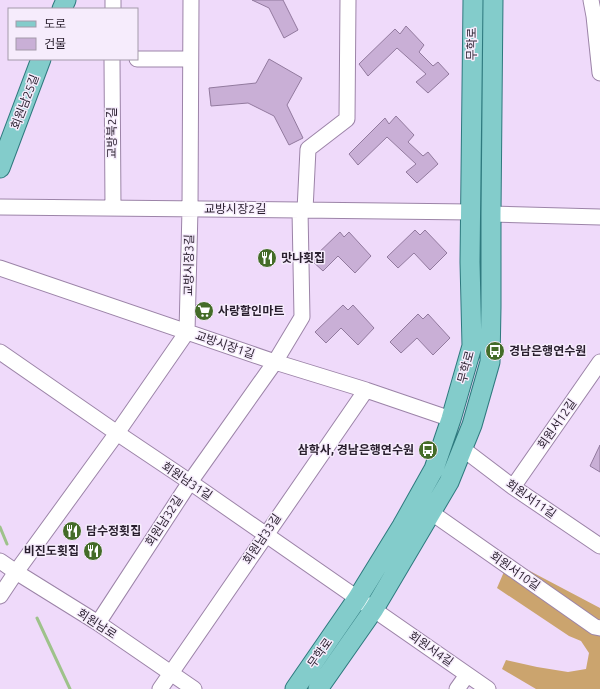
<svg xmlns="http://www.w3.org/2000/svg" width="600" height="689" font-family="Ubuntu,'Noto Sans KR',sans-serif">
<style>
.forest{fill:#cba46e}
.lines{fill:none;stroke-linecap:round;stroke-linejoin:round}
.stream{stroke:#9ec28b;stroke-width:3}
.building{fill:#c9afd6;stroke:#927a9e}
.minor-casing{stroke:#9c84a8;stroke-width:17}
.major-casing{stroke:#2e797e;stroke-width:21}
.minor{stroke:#fff;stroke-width:15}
.major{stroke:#83cccb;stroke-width:19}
.labels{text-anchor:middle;stroke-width:3;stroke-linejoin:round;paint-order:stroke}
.street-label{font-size:12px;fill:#291f2e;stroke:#f6ecfc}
.poi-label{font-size:12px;font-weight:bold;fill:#291f2e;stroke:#f6ecfc;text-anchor:start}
</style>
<rect width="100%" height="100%" fill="#efdafa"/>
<path class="forest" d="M509,560L600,608V689H536L502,669L506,660L537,667L568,672L586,669L589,653L581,641L569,636L497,588Z"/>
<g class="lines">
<path class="stream" d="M0,527L7,544
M37,618L70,689"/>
</g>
<path class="building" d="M252,0H283L298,30L284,38L269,8Z
M406,26L424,45L419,52L433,66L438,62L449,74L428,93L416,82L426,74L397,48L368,76L359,64L395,29L400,34Z
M269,59L302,78L287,105L303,138L289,145L274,116L248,103L211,106L209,88L256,83Z
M396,116L414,135L408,142L423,156L428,152L438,164L417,183L406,172L416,164L387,137L358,165L349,154L385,118L389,124Z
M415,230L420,235L425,230L447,253L430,270L414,253L398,268L387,257Z
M340,232L344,237L349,232L371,256L355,273L338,256L323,271L311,260Z
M343,305L348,310L353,305L374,328L358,345L341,328L326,343L315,332Z
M418,314L423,319L428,314L450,338L433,355L417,338L401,353L390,342Z
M600,445V472L590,466Z"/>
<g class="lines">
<defs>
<path id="minor" d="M591,0L594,16L600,73
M113,9V0
M112,59L113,208
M137,59H190
M0,207L300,210L471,212
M305,210L308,149L347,119L348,0
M491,214L600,217
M0,268L275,362L366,390L451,419
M0,352L117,433L190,482L488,689
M463,449L513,487L600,546
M513,487L600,362
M432,513L595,627L600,628
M0,561L16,572L98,623L194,689
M0,596L16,572L117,433L187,332L190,209L191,0
M98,623L190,482L275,362L302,317L300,210
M160,689L366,390
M457,689L467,675"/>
<path id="major" d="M62,9L66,0
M0,168L41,59
M295,689L357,599L402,526L434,469L451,419L472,346L470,262L473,0
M318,689L374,609L449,482L472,425L490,362L491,307V214L493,0"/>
</defs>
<use href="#minor" class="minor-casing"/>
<use href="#major" class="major-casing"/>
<use href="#minor" class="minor"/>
<use href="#major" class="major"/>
</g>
<defs>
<symbol id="restaurant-disc" viewBox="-11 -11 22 22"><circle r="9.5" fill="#446c28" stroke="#f6ecfc"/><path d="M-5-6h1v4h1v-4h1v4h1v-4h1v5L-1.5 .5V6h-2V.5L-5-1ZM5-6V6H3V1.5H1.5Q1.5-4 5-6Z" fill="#fff"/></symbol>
<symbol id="supermarket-disc" viewBox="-11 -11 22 22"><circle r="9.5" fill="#446c28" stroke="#f6ecfc"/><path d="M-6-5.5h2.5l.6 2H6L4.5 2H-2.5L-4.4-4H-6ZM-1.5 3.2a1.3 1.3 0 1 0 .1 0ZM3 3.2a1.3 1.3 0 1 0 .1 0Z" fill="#fff"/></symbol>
<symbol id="bus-disc" viewBox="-11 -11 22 22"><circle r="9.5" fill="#446c28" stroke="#f6ecfc"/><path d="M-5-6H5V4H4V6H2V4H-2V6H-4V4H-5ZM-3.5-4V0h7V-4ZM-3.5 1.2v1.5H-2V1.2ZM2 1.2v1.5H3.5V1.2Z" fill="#fff"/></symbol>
</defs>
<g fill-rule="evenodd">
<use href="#restaurant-disc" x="256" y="247" width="22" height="22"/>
<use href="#supermarket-disc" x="193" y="300" width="22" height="22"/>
<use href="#bus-disc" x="484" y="340" width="22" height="22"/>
<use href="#bus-disc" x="417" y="439" width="22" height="22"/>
<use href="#restaurant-disc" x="61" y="520" width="22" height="22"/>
<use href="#restaurant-disc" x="82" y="540" width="22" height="22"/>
</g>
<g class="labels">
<g class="street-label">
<text transform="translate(472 44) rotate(-90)" y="4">무학로</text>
<text transform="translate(25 102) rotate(-69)" y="4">회원남25길</text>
<text transform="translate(112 133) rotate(-90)" y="4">교방북2길</text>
<text x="235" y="213">교방시장2길</text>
<text transform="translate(189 265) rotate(-89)" y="4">교방시장3길</text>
<text transform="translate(225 345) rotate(19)" y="4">교방시장1길</text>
<text transform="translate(466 367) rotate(-75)" y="4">무학로</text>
<text transform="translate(557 424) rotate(-55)" y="4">회원서12길</text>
<text transform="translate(187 481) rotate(34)" y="4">회원남31길</text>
<text transform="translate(531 499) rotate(35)" y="4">회원서11길</text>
<text transform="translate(164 521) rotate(-57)" y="4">회원남32길</text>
<text transform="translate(262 539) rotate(-56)" y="4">회원남33길</text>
<text transform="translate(515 571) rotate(35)" y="4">회원서10길</text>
<text transform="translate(97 624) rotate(33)" y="4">회원남로</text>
<text transform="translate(431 649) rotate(35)" y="4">회원서4길</text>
<text transform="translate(320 653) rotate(-55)" y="4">무학로</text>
</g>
<g class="poi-label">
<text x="281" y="262">맛나횟집</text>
<text x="218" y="315">사랑할인마트</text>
<text x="509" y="355">경남은행연수원</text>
<text x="414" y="454" text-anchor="end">삼학사, 경남은행연수원</text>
<text x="86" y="535">담수정횟집</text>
<text x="79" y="555" text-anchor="end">비진도횟집</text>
</g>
</g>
<rect x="8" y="8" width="130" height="52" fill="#f6ecfc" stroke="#a49aaa"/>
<rect x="16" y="21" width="20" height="6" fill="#83cccb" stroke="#a49aaa"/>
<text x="44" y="28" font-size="12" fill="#291f2e">도로</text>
<rect x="16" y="38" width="20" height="12" fill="#c9afd6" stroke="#a49aaa"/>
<text x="44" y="48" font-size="12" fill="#291f2e">건물</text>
</svg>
